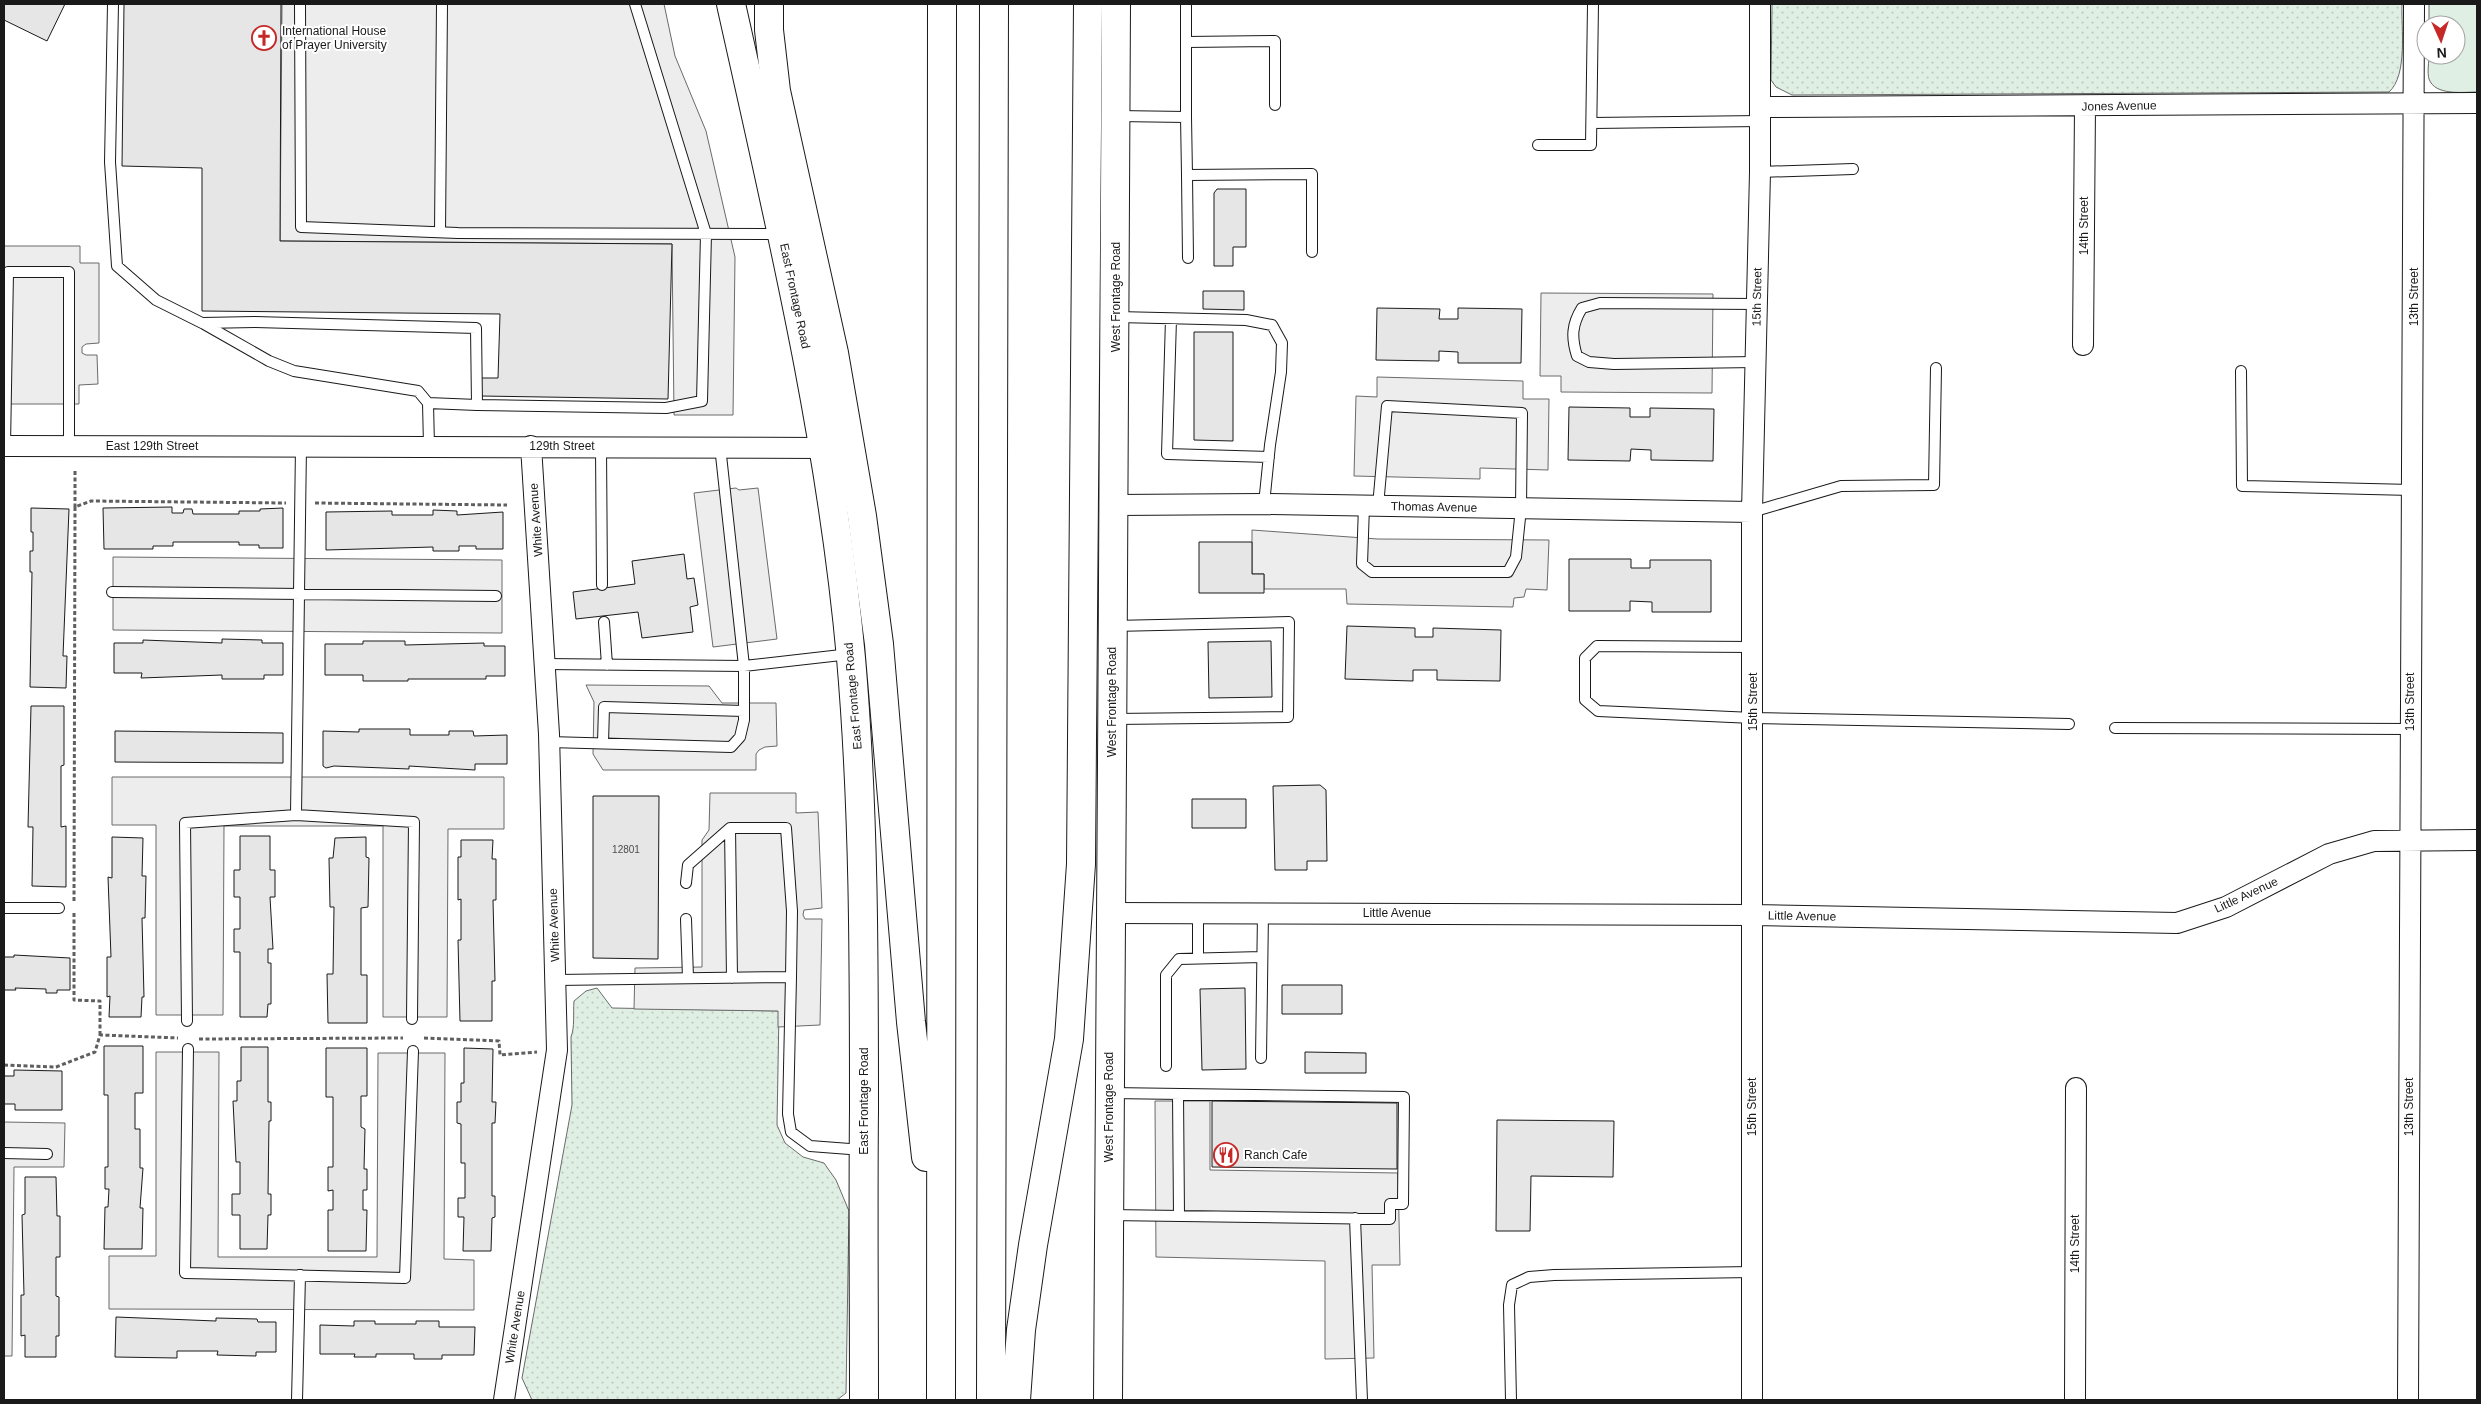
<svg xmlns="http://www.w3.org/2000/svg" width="2481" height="1404" font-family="Arial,sans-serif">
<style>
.grass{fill:url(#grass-dots);stroke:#6a6a6a}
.park{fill:#e0efe3;stroke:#6a6a6a}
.parking{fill:#ededed;stroke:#6a6a6a}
.building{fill:#e6e6e6;stroke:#1a1a1a}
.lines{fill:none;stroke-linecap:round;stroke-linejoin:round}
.lane-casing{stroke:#1a1a1a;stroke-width:12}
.street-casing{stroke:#1a1a1a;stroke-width:22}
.secondary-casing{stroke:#1a1a1a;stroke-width:30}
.highway-casing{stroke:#1a1a1a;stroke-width:30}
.path{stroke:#5f5f5f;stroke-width:3;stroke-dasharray:4 2.5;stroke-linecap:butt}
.lane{stroke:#fff;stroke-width:10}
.street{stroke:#fff;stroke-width:20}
.secondary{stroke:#fff;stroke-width:28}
.highway{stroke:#fff;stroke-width:28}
.labels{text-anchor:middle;stroke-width:4;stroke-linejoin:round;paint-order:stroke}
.number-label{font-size:10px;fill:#4d4d4d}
.poi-label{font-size:12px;fill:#1a1a1a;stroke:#fff;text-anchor:start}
.street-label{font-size:12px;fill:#1a1a1a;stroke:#fff}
</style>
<defs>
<pattern id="grass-dots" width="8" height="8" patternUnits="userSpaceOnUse" patternTransform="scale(1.25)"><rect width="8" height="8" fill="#e0efe3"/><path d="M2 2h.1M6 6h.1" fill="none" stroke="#c0ccc2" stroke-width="1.8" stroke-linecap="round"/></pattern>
</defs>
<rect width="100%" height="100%" fill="#fff"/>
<path class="grass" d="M1772,4H2402C2401,28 2408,75 2389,92L1792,95L1776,87L1771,80Z
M597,988L612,1008L779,1011L777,1125L785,1143L803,1157L824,1163L836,1180L849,1211L846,1393L837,1400H532L522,1378L572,1105L571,1037C575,1027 573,1013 574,1001L586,991Z"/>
<path class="park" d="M2429,4H2477V92C2463,92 2435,96 2429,79C2427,72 2429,62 2429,55H2456V25H2429Z"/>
<path class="parking" d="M282,4H664L675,56L706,131L735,257L733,415H674L672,244L280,241Z
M4,246H80V263H99V343L86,344L82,347V353L86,355H97L98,384L79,385V404H4Z
M1541,293L1713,294L1712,393L1561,392V376H1540Z
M1377,377L1523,381V399H1549L1548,470L1480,468V479L1354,476L1356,396L1377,397Z
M736,488L739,490L758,488L777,639L713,647L694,493Z
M1252,530L1378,539L1549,540L1547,590L1526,589L1524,597L1514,598L1513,607L1347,604L1346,589H1264V574H1252Z
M113,557L502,560V633L113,630Z
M586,685L709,686L722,703H776L777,746L765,747L759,750L756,754V770H603L593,754L594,702Z
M112,777H504V829H448L447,1017H383V826H224L223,1015H156V825H112Z
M710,793H796V813L818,812L822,908L804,910L803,915L805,919H822L820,1025L778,1027V1011L634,1009L635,968L702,967V840L709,830Z
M156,1052H219L218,1257H377L378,1053H445L444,1259L474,1260V1310L109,1309V1256H156Z
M1155,1101H1210V1170L1398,1173L1400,1265H1372L1374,1358L1325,1359V1261L1156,1257Z
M4,1122L65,1123L64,1167H14L12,1356H4Z"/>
<path class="building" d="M4,4H65L47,41L4,20Z
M124,4H281L280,241L672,244L668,399L481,396L480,378H498L500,314L202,311V168L122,166Z
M1217,189H1246V247H1233V266H1214V193Z
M1203,291H1244V310L1203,309Z
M1377,308L1440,309L1439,319H1458V308L1522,309L1521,363H1458V352L1439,351V361L1376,360Z
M1194,332H1233V441L1194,440Z
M1569,407L1630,408V417H1650V408L1714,409L1713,461L1651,460V450L1631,449L1630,461L1568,460Z
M172,507V513H183L184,509H192L193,514H239V511H260V509L283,508V548H259V545H239V542H173V546H153V549H104L103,508Z
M31,508L69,509L63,656H67L66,688L30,687L32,572H30V551H33V532H31Z
M433,510L457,511V515L503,512V549H476V546H459V551H433V547L326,550V512L392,511V515H433Z
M1199,542H1252V574H1264V593H1199Z
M684,554L687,579L694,578L698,605L690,607L693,632L642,638L638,612L576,619L573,592L635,584L632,561Z
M1569,559H1631V568H1650V560H1711V612H1652V602L1630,601V611H1569Z
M1347,626L1415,628V637H1433V628L1501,630L1500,681L1437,680V670H1413V681L1345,679Z
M222,639L262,640V643H283V675H264V679H222V675L141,678L142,673H114V643H143V640L222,643Z
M363,641H405V645L484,643V646H505V676H486V679H408V681H363V675H325V644H363Z
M1271,641L1272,697L1209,698L1208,642Z
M31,706H64V765L61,766V827L66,826V887L32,886L33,827H28Z
M359,729H410V735H449V731H473L474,736L507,735V764H475V770L409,766V769L334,766L326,768L323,766V731L359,732Z
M115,731L283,733V763L115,762Z
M1320,785L1326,790L1327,861H1307V870H1275L1273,786Z
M593,796H659L658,959L593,958Z
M1192,799H1246V828H1192Z
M240,836H270V870H275V897H270L273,949H268V963H271V1004H268L267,1017H240V952H234V929H240V897H234V870H240Z
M112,837L143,838L142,876H146L145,918H142L144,997H142L141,1017H109L110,996L107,997V957H111L108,877L112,878Z
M366,837V857L369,858L368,907L361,908V975H367V1023H328L327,974H333L334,907H330L329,858H333L335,838Z
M461,840H493L492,859H496V900H493L495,981H492V1021H460L458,940H461V899L458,900V857H461Z
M14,955L70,958V990H57V993H46V989L15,988L16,990H4V957H14Z
M1282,985H1342V1014H1282Z
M1245,988L1246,1069L1202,1070L1200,989Z
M104,1046H143V1093H135V1129H140V1168H143L140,1208H143L142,1249H104L105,1207H108L109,1189H105V1167H108V1095H104Z
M241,1047H268V1102H271V1121H269L268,1194H271V1215H268L267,1249H240V1215H232V1194H240V1162H236L233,1101H237V1081H241Z
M326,1048H367V1096H361V1127L365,1129L364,1169H367V1190H363V1210H367L366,1251H328V1210H333V1190L328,1191V1167H333V1097H326Z
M464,1048L493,1049L492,1102H496L495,1123H492V1196H495V1217L492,1218L491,1251H463L464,1217H458V1198H465V1163H461V1124L457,1123V1102H461V1083H464Z
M1305,1052L1366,1053V1073H1305Z
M14,1070L62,1071V1110H15V1104H4V1076H14Z
M1212,1101L1397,1103V1169L1212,1167Z
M1497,1120L1614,1121L1613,1177L1531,1176L1530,1231H1496Z
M25,1177H56L57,1216H60V1257H56V1296L59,1297V1336H56V1357H25V1335L21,1336V1295H24L22,1215L25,1214Z
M116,1317L216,1321V1318L257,1319L258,1322H276V1352H256V1356L217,1355L218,1351H177V1358L115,1357Z
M354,1321H375V1324H416V1321H439V1327H475L474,1355H442V1359H414V1354H376V1357H354L355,1354H320V1325L354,1326Z"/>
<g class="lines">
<defs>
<path id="lane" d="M113,4L110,162L117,266L156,300L202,323L255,322L476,328L477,405L666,408L702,401L706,234L635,4
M300,4L301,227L458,233L782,234
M1186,42V4
M1117,116L1186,117L1187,175L1312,174V252
M1186,117V42L1275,41V105
M1592,123L1761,121
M1538,145H1591L1593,4
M1760,172L1853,169
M1187,175L1188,258
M440,232L442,4
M1117,317L1246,320L1272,325L1282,343L1281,372L1270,445L1264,504
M1171,319L1167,454L1269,457
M204,324L269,361L294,371L418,391L428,403L477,405
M1756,362L1614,364L1589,362L1577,356C1571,337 1572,324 1582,308L1600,303L1757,304
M2241,371L2242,486L2412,490
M428,403L429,446
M5,446L8,272H69V446
M601,447L602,585
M1364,506L1362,564L1372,572H1508L1516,557L1521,508L1522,413L1387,406L1378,506
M1752,512L1841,486L1934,485L1936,368
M112,592L496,596
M604,622L607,665
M1113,626L1289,622L1288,717L1114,719
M1753,647L1597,646L1585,658V700L1598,711L1753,718L2069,724
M545,664L744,666L850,654
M2115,728L2410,729
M549,742L731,747L740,737L744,720V666L720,446
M603,743L604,707L744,711
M296,815L301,446
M686,883L688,865L730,828
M4,908H59
M686,919L688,978
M1198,958V911
M732,978L730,828H786L792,911L791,977
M556,980L791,977L788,1114L791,1132L810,1146L863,1150
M187,1021L185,823L296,815L414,822L412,1019
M188,1049L185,1273L405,1278L413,1051
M1261,1058L1263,912
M1166,1066V975L1179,959L1262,957
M1178,1094L1179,1216
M4,1153L47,1154
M1109,1215L1390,1219V1204H1403L1404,1097L1110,1093
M1355,1218L1362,1400
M297,1400L300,1275
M1511,1400L1509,1305L1512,1285L1529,1277L1554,1275L1752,1272"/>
<path id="street" d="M1761,107L2477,103
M2083,345L2085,107
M4,446L824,448
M1115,505L1264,504L1752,512
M1109,913L1753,915L2177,923L2226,907L2329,854L2374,841L2477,840
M504,1400L557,1050L549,734L531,446
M1752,1400V512L1760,172V4
M2075,1400L2076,1088
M2408,1400L2414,4"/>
<path id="secondary" d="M731,4C779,220 831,436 851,658C864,808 864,959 864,1110C863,1207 864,1304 864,1400
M1108,1400C1109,935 1116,469 1116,4"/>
<path id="highway" d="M769,4V30L776,91L834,353L862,516L879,644L911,1022L926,1157
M941,1400L942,4
M991,1400L994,4
M1016,1400L1021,1330L1033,1245L1069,1039L1081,864L1088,4"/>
</defs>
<use href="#lane" class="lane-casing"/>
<use href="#street" class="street-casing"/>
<use href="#secondary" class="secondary-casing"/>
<use href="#highway" class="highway-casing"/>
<path class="path" d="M75,471V507
M315,503L507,505
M74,901L75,507L91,501L286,503
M74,913V1000L100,1001V1035
M424,1038L499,1041L500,1055L537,1052
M199,1039L403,1038
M4,1065L56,1067L95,1052L100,1035L178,1038"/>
<use href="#lane" class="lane"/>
<use href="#street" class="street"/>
<use href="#secondary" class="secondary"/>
<use href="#highway" class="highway"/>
</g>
<defs>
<symbol id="church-ring" viewBox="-11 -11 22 22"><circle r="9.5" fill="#fff" stroke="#c62828" stroke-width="1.5"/><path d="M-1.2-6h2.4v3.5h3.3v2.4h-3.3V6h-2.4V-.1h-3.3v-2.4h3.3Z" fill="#c62828"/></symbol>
<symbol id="restaurant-ring" viewBox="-11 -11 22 22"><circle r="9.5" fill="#fff" stroke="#c62828" stroke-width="1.5"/><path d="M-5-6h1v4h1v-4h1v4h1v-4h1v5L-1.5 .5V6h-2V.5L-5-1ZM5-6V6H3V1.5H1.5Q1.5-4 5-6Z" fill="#c62828"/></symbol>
</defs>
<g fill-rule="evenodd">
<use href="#church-ring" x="250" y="24" width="28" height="28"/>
<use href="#restaurant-ring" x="1212" y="1141" width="28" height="28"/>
</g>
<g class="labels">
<g class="number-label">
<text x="626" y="853">12801</text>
</g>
<g class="poi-label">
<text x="282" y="35">International House<tspan x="282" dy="14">of Prayer University</tspan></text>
<text x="1244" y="1159">Ranch Cafe</text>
</g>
<g class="street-label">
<text transform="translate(2119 106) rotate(-1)" y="4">Jones Avenue</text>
<text transform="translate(2084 226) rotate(-90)" y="4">14th Street</text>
<text transform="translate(795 296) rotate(78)" y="4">East Frontage Road</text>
<text transform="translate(1116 297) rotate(-90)" y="4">West Frontage Road</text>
<text transform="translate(1757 297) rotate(-89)" y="4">15th Street</text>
<text transform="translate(2414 297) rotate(-90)" y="4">13th Street</text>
<text x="152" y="450">East 129th Street</text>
<text x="562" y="450">129th Street</text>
<text transform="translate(1434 507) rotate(1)" y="4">Thomas Avenue</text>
<text transform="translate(536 520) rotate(-94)" y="4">White Avenue</text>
<text transform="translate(853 696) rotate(-95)" y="4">East Frontage Road</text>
<text transform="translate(1112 702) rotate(-90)" y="4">West Frontage Road</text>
<text transform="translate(1753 702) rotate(-90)" y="4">15th Street</text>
<text transform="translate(2410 702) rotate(-90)" y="4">13th Street</text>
<text transform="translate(2246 895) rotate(-25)" y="4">Little Avenue</text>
<text x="1397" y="917">Little Avenue</text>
<text transform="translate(1802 916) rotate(1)" y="4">Little Avenue</text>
<text transform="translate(554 925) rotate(-92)" y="4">White Avenue</text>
<text transform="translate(864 1101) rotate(-90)" y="4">East Frontage Road</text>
<text transform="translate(1109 1107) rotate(-90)" y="4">West Frontage Road</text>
<text transform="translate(1752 1107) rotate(-90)" y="4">15th Street</text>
<text transform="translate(2409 1107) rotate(-90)" y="4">13th Street</text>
<text transform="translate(2075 1244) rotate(-90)" y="4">14th Street</text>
<text transform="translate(515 1327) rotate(-81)" y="4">White Avenue</text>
</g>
</g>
<rect width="2481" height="1404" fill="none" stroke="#1a1a1a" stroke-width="10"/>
<g transform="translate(2441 40) rotate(177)"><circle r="24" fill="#ffffff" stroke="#a3a3a3"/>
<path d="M0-4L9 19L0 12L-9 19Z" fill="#c62828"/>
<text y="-8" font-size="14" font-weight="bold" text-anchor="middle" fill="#1a1a1a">N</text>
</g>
</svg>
